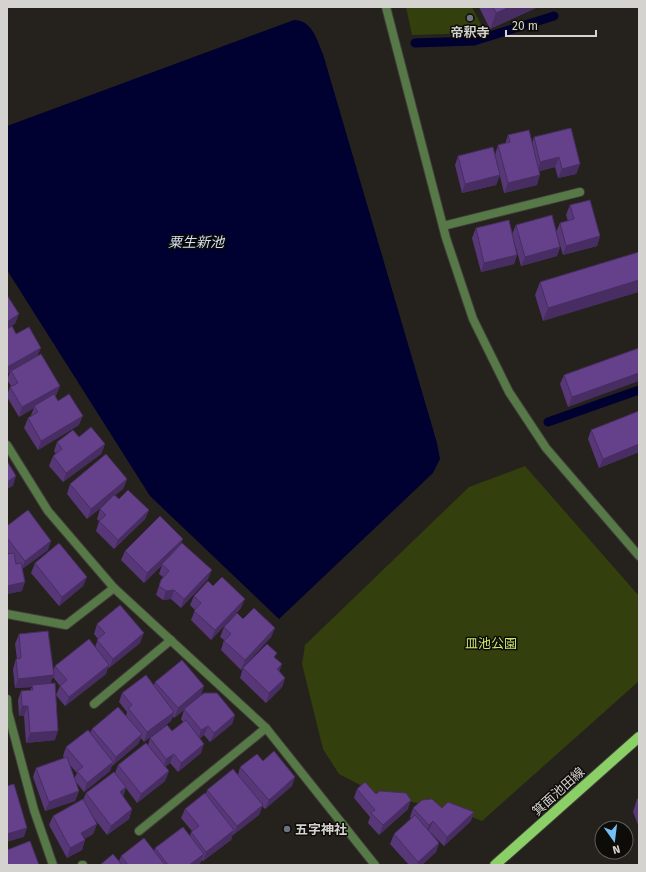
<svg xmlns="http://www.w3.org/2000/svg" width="646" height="872" font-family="'Fira Sans','Noto Sans JP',sans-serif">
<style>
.green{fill:#333f0c}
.water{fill:#000031}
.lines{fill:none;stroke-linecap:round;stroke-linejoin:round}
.stream{stroke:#000031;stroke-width:9}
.service-casing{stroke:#413e3a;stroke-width:10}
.minor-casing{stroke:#413e3a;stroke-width:10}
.primary-casing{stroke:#413e3a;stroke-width:12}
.service{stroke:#577947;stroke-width:8}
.minor{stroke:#577947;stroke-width:8}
.primary{stroke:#8ad066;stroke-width:10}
.wall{fill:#573778;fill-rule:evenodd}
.shaded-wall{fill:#472d61}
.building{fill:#65408b;stroke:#472d61}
.worship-dot{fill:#6b7280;stroke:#0d0c09;stroke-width:1.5}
.labels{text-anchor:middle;stroke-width:3;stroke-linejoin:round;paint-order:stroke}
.poi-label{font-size:13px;font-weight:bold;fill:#d5d3d0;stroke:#0d0c09}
.park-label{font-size:13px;fill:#c7e96e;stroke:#0d0c09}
.street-label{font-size:13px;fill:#d5d3d0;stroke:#0d0c09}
.water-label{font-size:14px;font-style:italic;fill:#d4dff4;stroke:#0d0c09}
</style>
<rect width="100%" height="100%" fill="#25221d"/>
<path class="green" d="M406,7H472L483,28L474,33L412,35Z
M525,466L639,596V681L482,821L452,809L383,797L339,774L323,749L302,664L305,645L469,487Z"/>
<path class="water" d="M294,20C312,20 317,40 323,54L437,443L440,459L433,473L279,619L150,496L7,270V126Z"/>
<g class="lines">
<path class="stream" d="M415,43L474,41L554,16
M548,422L639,390"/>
<defs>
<path id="service" d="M443,226L580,192
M7,614L66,625L114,588
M7,699L8,712L34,810L53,865
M94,704L171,640
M139,831L266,728
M82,865H83"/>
<path id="minor" d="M386,7L446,238L473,319L509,392L546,448L639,556
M7,445L48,511L114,588L266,728L375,865"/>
<path id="primary" d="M495,865L639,737"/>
</defs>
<use href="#service" class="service-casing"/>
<use href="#minor" class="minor-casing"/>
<use href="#primary" class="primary-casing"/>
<use href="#service" class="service"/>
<use href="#minor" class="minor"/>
<use href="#primary" class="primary"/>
</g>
<path class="wall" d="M479,7H538L490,29Z
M508,135L532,143L534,137L580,164L576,174L558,178L555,167L539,171L537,185L504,193L495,155L498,145L505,144Z
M458,156L500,175L496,185L462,193L455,165Z
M570,205L600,236L597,246L563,255L556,232L560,223L568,221L566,215Z
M516,225L560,247L557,256L521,266L512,234Z
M476,228L517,255L514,264L481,272L472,238Z
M639,252L543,321L535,295L540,282Z
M7,329L16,334L38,356L60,386L56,395L55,396L58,401L79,425L38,450L24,428L28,418L31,416V415L34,408L19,417L7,397V395L10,387L11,386L7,380L10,372L7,374Z
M639,348L568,407L560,384L564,375Z
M639,411V452L599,468L588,439L591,430Z
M79,437L105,444L101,454L63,482L49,466L53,456L56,454L54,451L57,442Z
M127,479L123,489L115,495L119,499L149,510L145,519L114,549L96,531L99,521L97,519L100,509L108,502L87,519L67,494L70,484Z
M7,526L48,550L22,569V591L7,594V554H9L7,551Z
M183,539L180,545L208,579L181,608L171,599L163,600L156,595L161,580L163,577L159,574L162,565L144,583L121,560L125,551Z
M35,563L87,577L83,586L59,606L31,573Z
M194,596L241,608L211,640L191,620L195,610L190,605Z
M243,619L275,628L271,637L241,670L221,650L224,640L220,637L224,627Z
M97,624L140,643L109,668L108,667L106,674L65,706L56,695L60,686L53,677L50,684L55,740L26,743L24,716H19L18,700L21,691L30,690L32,687L15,688L13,669L16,659H17L15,644L19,634L53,672L55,666L95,647L98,639L94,634Z
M275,658L282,664L279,672L285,678L282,687L266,703L240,678L243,668Z
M155,682L201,696L235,715L232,724L210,742L204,735L200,738L201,753L178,772L170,763L165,767L169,771L165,781L137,803L126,788L123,796L132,809L129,819L107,835L90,813L97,824L93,834L84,839L85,840L82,850L67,858L49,825L53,816L83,800L86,793L115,773L118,765L148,745L150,738L172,731L183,722L181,719L184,710L174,718L173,716L171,721L144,742L141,738L138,744L112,766V765L110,771L84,792L76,782L79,791L75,801L45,811L33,777L36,768L64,758L63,756L66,747L90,733L92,729L126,716L127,712L119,702L122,693L154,685ZM69,764L77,773L74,779Z
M263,761L292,786L265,809L262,806L259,815L233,835V834L231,840L203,861L202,860L200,863L198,865H100L119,861L121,856L154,851L155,848L190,836L191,832L192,831L181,818L185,809L206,794L207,790L238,775L240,767Z
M357,789L376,794L408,809L379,835L368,823L370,817L354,798Z
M639,798V827L633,812L637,799Z
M413,808H442L471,821L444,846L429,831L439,843L436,852L422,865H409L390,844L394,834L411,819L410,817Z"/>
<path class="shaded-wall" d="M510,7H538L490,29L496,13Z
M559,157L555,167L537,172L540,162Z
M580,164L576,174L558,178L562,169Z
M500,175L496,185L462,193L465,184Z
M540,175L537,185L504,193L508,183Z
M600,236L597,246L563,255L566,246Z
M560,247L557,256L521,266L525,257Z
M517,255L514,264L481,272L484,263Z
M639,280V292L543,321L548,308Z
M19,314L15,324L7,329V322Z
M41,348L37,357L11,371L10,372L7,374V367Z
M639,373V381L568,407L572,397Z
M60,386L56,395L35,407L34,406V408L19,417L22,407Z
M83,416L79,425L38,450L41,441Z
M105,444L101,454L63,482L66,473Z
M639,444V452L599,468L603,459Z
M16,476L13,486L7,489V482Z
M127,479L123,489L87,519L91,509Z
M149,510L145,519L114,549L118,540Z
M183,539L179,548L144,583L147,573Z
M51,541L48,550L21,570L25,561Z
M212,570L208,579L181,608L184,599Z
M87,577L83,586L59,606L62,597Z
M25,582L22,591L7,594V586Z
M174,590L171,599L163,600L166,591Z
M245,599L241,608L211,640L215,630Z
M275,628L271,637L241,670L245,660Z
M144,633L140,643L109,668L113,659Z
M282,664L278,674L277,669Z
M109,665L106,674L65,706L69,697Z
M54,675L50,684L32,685V687L15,688L18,679Z
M285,678L282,687L266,703L269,693Z
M204,686L201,696L174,718L178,708Z
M22,706H28L24,716H19Z
M174,712L171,721L144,742L147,732Z
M235,715L232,724L210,742L214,733Z
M208,726L204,735L198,740L201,730Z
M58,731L55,740L26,743L30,733Z
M142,734L138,744L112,766L116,757Z
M204,744L201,753L178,772L181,763Z
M174,754L170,763L163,769L166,759Z
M113,762L110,771L84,792L87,783Z
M169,771L165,781L137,803L141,794Z
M295,777L292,786L265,809L269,800Z
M126,787L123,797L120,792Z
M79,791L75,801L45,811L49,802Z
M411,800L408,809L379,835L383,825Z
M263,805L259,815L233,835L237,826Z
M132,809L129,819L107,835L111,826Z
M474,812L471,821L444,846L447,837Z
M433,821L429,831L425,834L429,825Z
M97,824L93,834L78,843L81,833Z
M27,828L24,837L7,842V834Z
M234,830L231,840L203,861L206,852Z
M85,840L82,850L67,858L70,848Z
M439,843L436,852L422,865H417L418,862Z
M204,854L200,863L198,865H189Z"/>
<path class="building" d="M493,7H510L496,13Z
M571,128L580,164L562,169L559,157L540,162L534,137Z
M529,130L540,175L508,183L498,145L510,142L508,135Z
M493,147L500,175L465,184L458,156Z
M590,200L600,236L566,246L560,223L574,219L570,205Z
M552,215L560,247L525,257L516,225Z
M509,220L517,255L484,263L476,228Z
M639,252V280L548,308L540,282Z
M7,295L19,314L7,322Z
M12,326L16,334L29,327L41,348L7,367V329Z
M639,348V373L572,397L564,375Z
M41,354L60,386L22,407L10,387L18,383L11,371Z
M54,394L58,401L69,394L83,416L41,441L28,418L38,412L34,406Z
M639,411V444L603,459L591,430Z
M91,427L105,444L66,473L53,456L62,449L57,442L73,430L79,437Z
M106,454L127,479L91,509L70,484Z
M7,461L16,476L7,482Z
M128,490L149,510L118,540L99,521L106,515L100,509L114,495L119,499Z
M28,510L51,541L25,561L7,538V526Z
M160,516L183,539L147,573L125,551Z
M59,543L87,577L62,597L35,563Z
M182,543L212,570L184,599L174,590L166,591L159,586L161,580L169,571L162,564Z
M14,553L16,564L21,563L25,582L7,586V554Z
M222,577L245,599L215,630L194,611L201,603L194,596L208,581L213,586Z
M120,605L144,633L113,659L97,640L105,633L97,624Z
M254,608L275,628L245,660L224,641L231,634L224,627L237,613L243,619Z
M48,631L54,675L18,679L16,659L21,658L19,634Z
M89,639L109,665L69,697L60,686L67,680L55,666Z
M267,644L277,653L274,657L282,664L277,669L285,678L269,693L243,668Z
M182,660L204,686L178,708L155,682Z
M146,675L174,712L147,732L128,708L132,705L122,693Z
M55,683L58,731L30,733L28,706H22L21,691L33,690L32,685Z
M204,693H217L235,715L214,733L208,726L201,730L184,709Z
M118,707L142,734L116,757L92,729Z
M186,720L204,744L181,763L174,754L166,759L150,738L167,725L172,731Z
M88,730L113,762L87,783L77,771L83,767L66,747Z
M146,743L169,771L141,794L118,765Z
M274,751L295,777L269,800L240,767L257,754L263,761Z
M67,757L79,791L49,802L36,768Z
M233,769L263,805L237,826L207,790Z
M114,772L126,787L120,792L132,809L111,826L86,793Z
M365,782L376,794L380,791L406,793L411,800L383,825L371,813L375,810L357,789Z
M14,784L27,828L7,834V786Z
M205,793L234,830L206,852L191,832L199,826L185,809Z
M83,799L97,824L81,833L85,840L70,848L53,816Z
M432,799L442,808L448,802L474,812L447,837L433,821L429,825L413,808L422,800Z
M415,815L439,843L418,862L394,834Z
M183,827L204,854L189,865H168L155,848Z
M144,838L165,865H128L121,856Z
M30,841L39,865H7V850Z
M113,854L122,865H100Z"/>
<g class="worship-dot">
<circle cx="470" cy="18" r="4"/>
<circle cx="287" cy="829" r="4"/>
</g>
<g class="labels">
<g class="poi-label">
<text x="470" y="37">帝釈寺</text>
<text x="295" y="834" text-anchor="start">五字神社</text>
</g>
<g class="park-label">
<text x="491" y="648">皿池公園</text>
</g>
<g class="street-label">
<text transform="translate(558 791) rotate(-42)" y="5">箕面池田線</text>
</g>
<g class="water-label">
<text x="196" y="247">粟生新池</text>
</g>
</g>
<rect width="646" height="872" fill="none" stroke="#d5d3d0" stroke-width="16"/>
<g transform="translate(614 840) rotate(166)"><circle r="19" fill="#0d0c09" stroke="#5d5c59"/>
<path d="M0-3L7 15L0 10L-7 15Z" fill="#74c0f6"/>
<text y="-6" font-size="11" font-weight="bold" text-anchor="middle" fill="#d5d3d0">N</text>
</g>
<path d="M506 30v6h90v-6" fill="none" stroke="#d5d3d0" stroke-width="2"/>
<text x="512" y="30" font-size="12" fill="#d5d3d0" stroke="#0d0c09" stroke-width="3" paint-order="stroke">20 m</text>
</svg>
